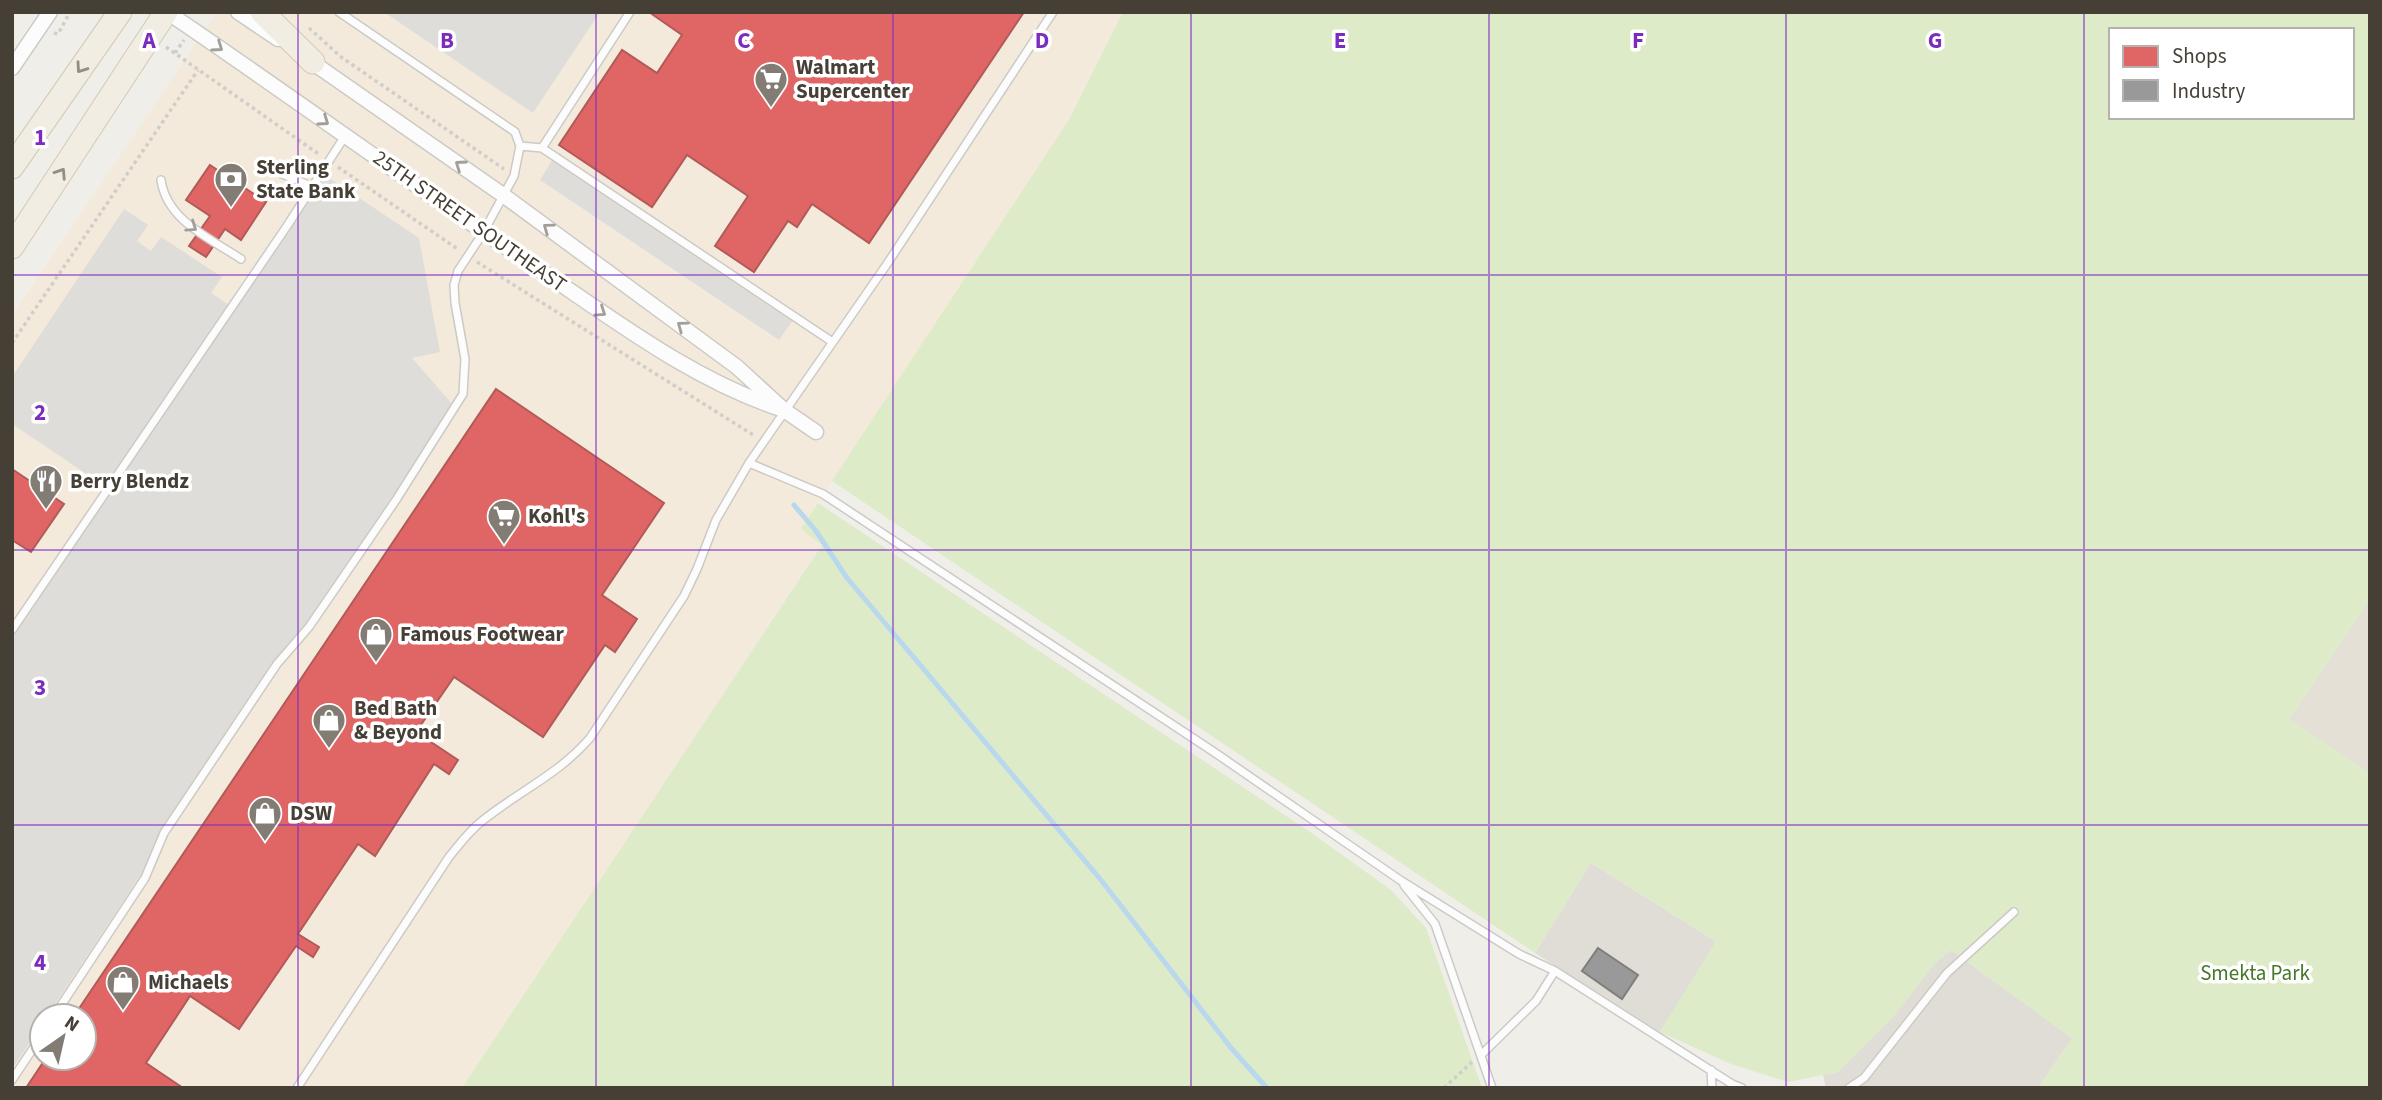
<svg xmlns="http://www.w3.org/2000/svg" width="2382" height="1100" font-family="'Source Sans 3',sans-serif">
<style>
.residential{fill:#e4e0d6}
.commercial{fill:#f3eadb;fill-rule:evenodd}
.industrial{fill:#e0ddd7}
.green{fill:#ddebc9;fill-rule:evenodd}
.parking{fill:#dfddd9}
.shops{fill:#e06666;stroke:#b25a57;stroke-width:2}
.industry{fill:#999;stroke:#807e7b;stroke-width:2}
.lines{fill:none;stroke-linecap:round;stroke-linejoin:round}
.stream{stroke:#b9d8ee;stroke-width:5}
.service-casing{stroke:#cccac5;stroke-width:10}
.minor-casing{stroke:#cccac5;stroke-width:17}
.primary-casing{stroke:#d2cab6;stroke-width:25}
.path{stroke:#d1ceca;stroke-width:3.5;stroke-dasharray:3.5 3.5;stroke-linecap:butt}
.service{stroke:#fdfcfc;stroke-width:7}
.minor{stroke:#fdfcfc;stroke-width:14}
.primary{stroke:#f1ede3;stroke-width:23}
.oneway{stroke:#a29e98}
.oneway2{stroke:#938d83}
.grid{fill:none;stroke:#7b2cbf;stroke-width:2;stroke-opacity:0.55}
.labels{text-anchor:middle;stroke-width:7;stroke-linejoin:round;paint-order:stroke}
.poi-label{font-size:21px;font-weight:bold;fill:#463f35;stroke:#fff;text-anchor:start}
.street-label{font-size:21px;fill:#463f35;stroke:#fff}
.park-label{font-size:21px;fill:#457828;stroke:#fff}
.grid-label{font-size:23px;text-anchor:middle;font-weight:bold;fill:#7b2cbf;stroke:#fff;stroke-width:7;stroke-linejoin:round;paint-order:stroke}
</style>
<rect width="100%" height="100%" fill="#f0eee9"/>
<path class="residential" d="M2370,599V774L2289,719Z"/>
<path class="commercial" d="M217,12H1123L1068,121L801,529L822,544L462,1088H12V316ZM42,1016H84V1058H42Z"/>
<path class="industrial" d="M1591,863L1717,942L1660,1032L1535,953Z
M1951,950L2072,1038L2038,1088H1826L1823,1075L1838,1072L1937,961Z"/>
<path class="green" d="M1123,12H2370V599L2289,719L2370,774V1088H2038L2072,1038L1951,950L1937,961L1894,1016L1838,1072L1788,1082L1731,1064L1660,1032L1716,941L1591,863L1535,953L832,481L1068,121ZM2111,30H2352V117H2111Z
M818,503L1313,834L1391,890L1426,928L1482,1088H462L822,545L801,529Z"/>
<path class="parking" d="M384,12H600L533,113Z
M555,156L795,317L779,340L540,180Z
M322,173L419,238L440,352L412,358L453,405L47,1016H42V1024L12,1069V634L109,489L12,424V377L124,209L148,225L137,241L151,251L161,237L222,277L211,293L232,307Z"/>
<path class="shops" d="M649,12H1024L869,243L812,204L797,227L788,221L754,272L715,246L748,196L687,155L652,207L559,145L622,50L657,73L682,35Z
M210,165L266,202L241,240L225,229L206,257L189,246L210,216L186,200Z
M496,389L664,503L602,595L637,619L615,652L605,645L543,737L454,677L416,732L458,760L449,774L434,764L375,856L358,844L298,934L319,947L313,957L296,946L239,1029L190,996L146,1063L183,1088H26L46,1058H84V1016H74Z
M12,469L64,504L31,552L12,540Z"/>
<path class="industry" d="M1598,948L1638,975L1622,999L1582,971Z"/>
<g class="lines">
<path class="stream" d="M794,505L816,531L847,578L1101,880L1231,1048L1267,1088"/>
<defs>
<path id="service" d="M520,146L542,148L831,341
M542,148L630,12
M282,174L313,187
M161,180C167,221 210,238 241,259
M749,463L823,494L1214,752L1400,880L1519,954L1555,971L1732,1084L1742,1088
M12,630L287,226L345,136
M1404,885L1435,924L1492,1088
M54,1016L145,878L164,833L277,664L309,627L396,500L463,394L465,359L455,303L454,285L458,271L483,233L514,176L520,146L515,132L339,12
M1482,1054L1536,1001L1555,971
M1711,1070L1712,1088
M12,1080L42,1035
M297,1088L449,857C459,845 469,831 482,821C519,791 558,775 590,738L684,596L697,569L716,520L749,463L887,264L1053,12
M1849,1088L1864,1078L1947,973L2014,912"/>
<path id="minor" d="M167,12C294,98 418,189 546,274C621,325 697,382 784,410
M238,12L278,39
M306,58L503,195L737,367L784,410L816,432
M12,68L50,12"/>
<path id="primary" d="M262,12L313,62
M12,167L120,12
M12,247L166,12"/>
</defs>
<use href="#service" class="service-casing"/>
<use href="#minor" class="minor-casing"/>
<use href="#primary" class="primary-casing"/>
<path class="path" d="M309,28L341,57L504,169
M54,33L58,34L70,12
M166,47L320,155
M175,53L184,40
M338,167L459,250
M477,262L755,436
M12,343L198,70
M1444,1088L1472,1062"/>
<use href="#service" class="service"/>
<use href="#minor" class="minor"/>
<use href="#primary" class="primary"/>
</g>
<defs><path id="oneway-chevron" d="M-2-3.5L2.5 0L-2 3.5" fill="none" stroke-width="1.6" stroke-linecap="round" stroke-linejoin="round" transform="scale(1.75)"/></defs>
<g class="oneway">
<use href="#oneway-chevron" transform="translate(218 47) rotate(35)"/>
<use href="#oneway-chevron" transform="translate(324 121) rotate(35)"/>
<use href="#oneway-chevron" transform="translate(460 165) rotate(-145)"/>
<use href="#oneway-chevron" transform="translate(192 227) rotate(34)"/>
<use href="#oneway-chevron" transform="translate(548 228) rotate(-144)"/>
<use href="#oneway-chevron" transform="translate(601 312) rotate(34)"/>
<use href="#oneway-chevron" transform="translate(682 326) rotate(-144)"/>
</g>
<g class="oneway2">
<use href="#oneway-chevron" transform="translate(81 68) rotate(125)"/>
<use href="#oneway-chevron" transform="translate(61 173) rotate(-57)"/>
</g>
<path class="grid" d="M298,12V1088M596,12V1088M893,12V1088M1191,12V1088M1489,12V1088M1786,12V1088M2084,12V1088M12,275H2370M12,550H2370M12,825H2370"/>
<defs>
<symbol id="supermarket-pin" viewBox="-11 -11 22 30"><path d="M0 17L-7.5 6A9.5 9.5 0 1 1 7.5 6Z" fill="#827c74" stroke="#fff"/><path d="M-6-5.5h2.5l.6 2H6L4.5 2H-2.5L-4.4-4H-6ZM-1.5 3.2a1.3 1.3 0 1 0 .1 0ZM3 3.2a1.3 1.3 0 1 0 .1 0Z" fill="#fff"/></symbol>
<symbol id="bank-pin" viewBox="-11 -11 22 30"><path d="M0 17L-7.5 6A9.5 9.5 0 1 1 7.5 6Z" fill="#827c74" stroke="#fff"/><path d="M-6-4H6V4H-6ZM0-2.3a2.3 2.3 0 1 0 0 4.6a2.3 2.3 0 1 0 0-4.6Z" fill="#fff"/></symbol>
<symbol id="restaurant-pin" viewBox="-11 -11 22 30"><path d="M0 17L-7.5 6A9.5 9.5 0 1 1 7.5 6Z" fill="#827c74" stroke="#fff"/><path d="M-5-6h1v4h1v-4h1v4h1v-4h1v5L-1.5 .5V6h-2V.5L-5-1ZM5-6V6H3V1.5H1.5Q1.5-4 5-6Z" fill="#fff"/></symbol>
<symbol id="shop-pin" viewBox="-11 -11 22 30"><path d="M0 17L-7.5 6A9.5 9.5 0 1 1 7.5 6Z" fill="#827c74" stroke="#fff"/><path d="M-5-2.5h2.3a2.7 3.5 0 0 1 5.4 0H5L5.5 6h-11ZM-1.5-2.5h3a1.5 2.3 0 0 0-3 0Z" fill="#fff"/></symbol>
</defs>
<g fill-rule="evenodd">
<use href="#supermarket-pin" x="752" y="60" width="38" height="52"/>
<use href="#bank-pin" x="212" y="160" width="38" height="52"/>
<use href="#restaurant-pin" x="27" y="462" width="38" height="52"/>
<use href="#supermarket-pin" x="485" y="497" width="38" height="52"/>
<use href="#shop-pin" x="357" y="615" width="38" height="52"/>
<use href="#shop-pin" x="310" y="701" width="38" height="52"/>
<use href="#shop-pin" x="246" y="794" width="38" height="52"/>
<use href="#shop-pin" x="104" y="963" width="38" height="52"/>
</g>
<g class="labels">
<g class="poi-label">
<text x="796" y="74">Walmart<tspan x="796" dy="24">Supercenter</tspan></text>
<text x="256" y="174">Sterling<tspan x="256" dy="24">State Bank</tspan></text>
<text x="70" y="488">Berry Blendz</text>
<text x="528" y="523">Kohl's</text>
<text x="400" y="641">Famous Footwear</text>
<text x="354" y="715">Bed Bath<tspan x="354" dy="24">&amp; Beyond</tspan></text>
<text x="290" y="820">DSW</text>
<text x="148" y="989">Michaels</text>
</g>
<g class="street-label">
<text transform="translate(470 221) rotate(35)" y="7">25TH STREET SOUTHEAST</text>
</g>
<g class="park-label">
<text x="2255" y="980">Smekta Park</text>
</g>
</g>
<g class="grid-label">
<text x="149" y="48">A</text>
<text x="447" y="48">B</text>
<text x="744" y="48">C</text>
<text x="1042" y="48">D</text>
<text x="1340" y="48">E</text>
<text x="1638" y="48">F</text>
<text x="1935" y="48">G</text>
<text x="40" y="145">1</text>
<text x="40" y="420">2</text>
<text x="40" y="695">3</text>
<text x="40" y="970">4</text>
</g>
<rect width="2382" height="1100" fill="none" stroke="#463f35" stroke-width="28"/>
<rect x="2109" y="28" width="245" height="91" fill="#ffffff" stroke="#b5b2ae" stroke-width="2"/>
<rect x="2123" y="46" width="35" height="21" fill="#e06666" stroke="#b5b2ae" stroke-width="2"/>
<text x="2172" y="63" font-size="21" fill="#463f35">Shops</text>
<rect x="2123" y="80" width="35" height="21" fill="#999999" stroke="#b5b2ae" stroke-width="2"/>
<text x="2172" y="98" font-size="21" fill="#463f35">Industry</text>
<g transform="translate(63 1037) rotate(34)"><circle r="33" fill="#ffffff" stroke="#b5b2ae" stroke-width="2"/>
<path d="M0-5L12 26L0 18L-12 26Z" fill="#827c74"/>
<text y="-10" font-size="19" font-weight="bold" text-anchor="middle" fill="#463f35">N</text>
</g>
</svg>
